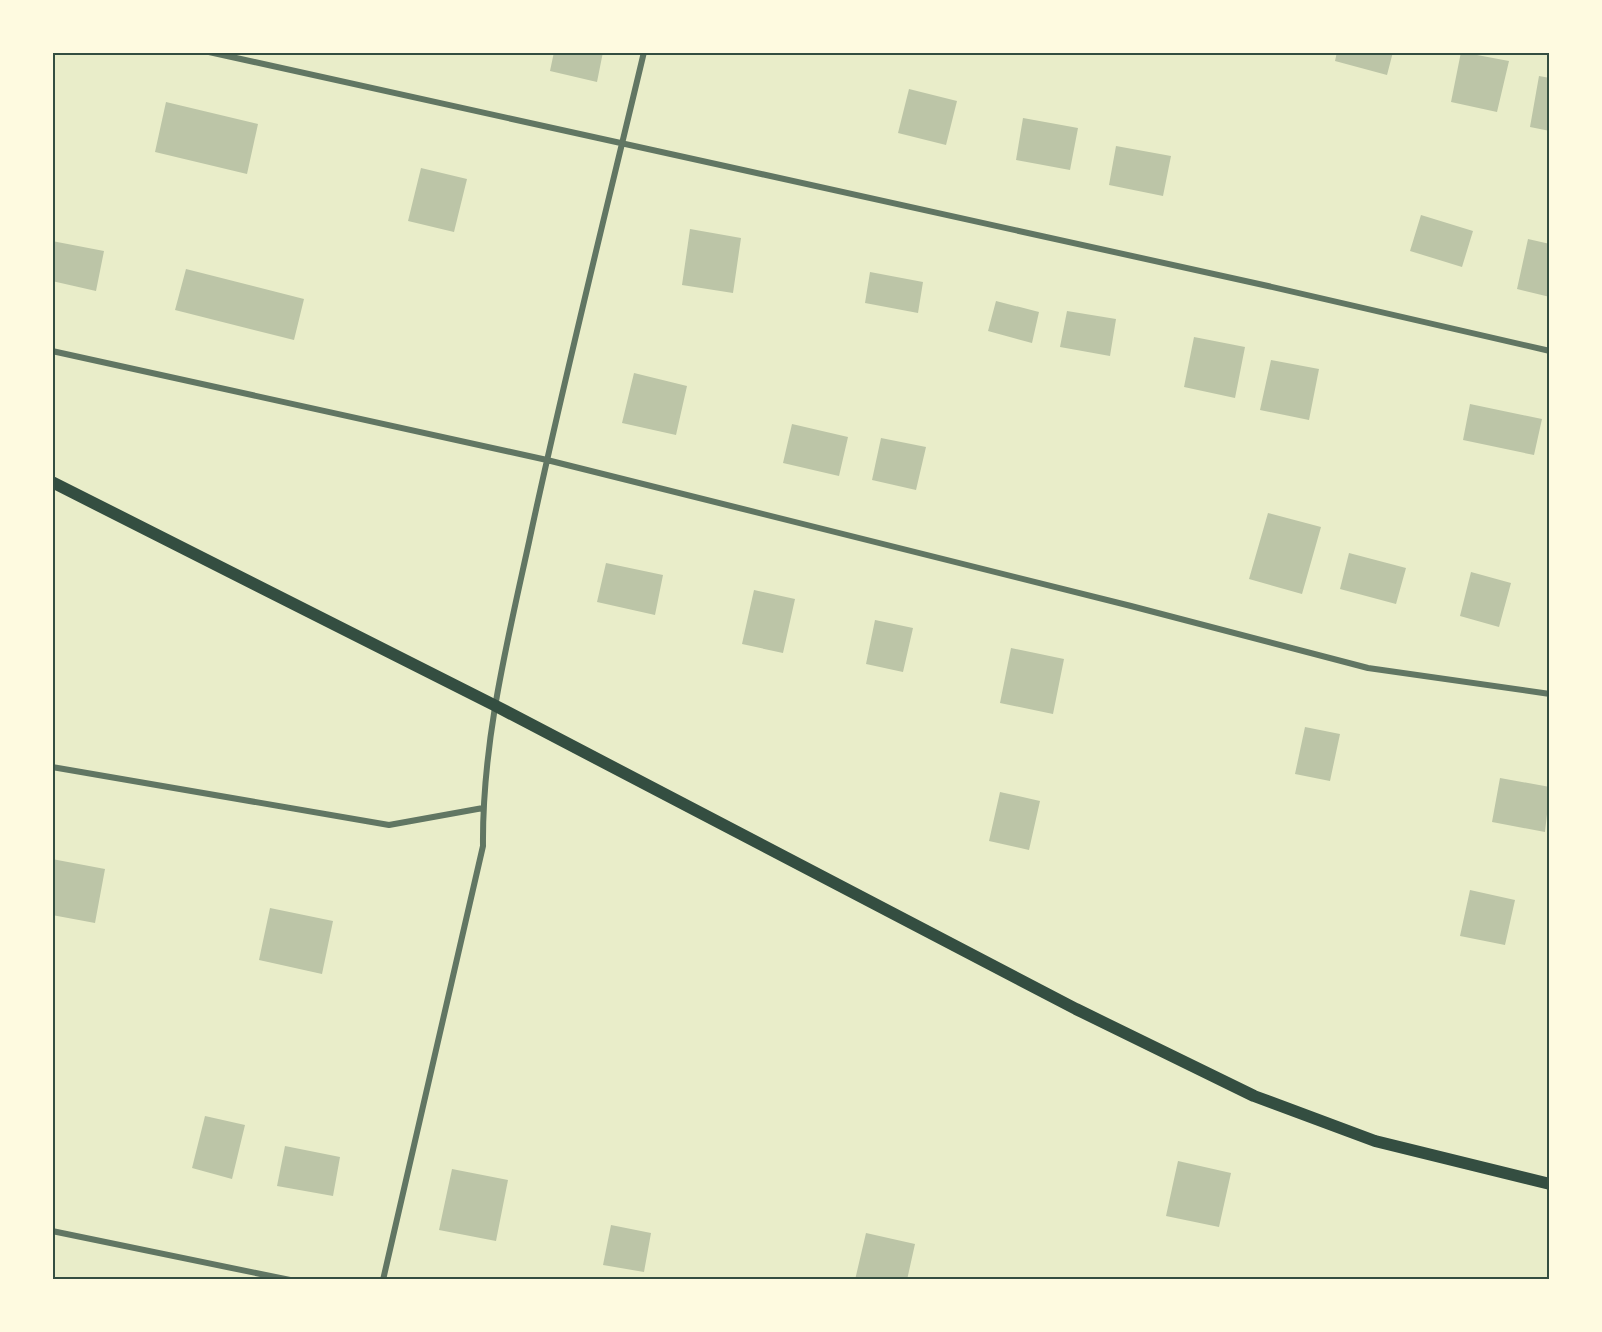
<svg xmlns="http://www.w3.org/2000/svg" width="1602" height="1332" font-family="'Roboto Condensed',sans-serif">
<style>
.building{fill:#bcc5a7}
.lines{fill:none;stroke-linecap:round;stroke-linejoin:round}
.minor{stroke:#617663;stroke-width:6}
.secondary{stroke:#344e41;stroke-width:12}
.neatline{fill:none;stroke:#344e41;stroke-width:2}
</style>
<rect width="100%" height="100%" fill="#e9edc9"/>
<path class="building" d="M554,52H603L597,82L550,71Z
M1337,52H1393L1387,75L1335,61Z
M1461,52L1509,61L1497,112L1451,102Z
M1539,76L1550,78V131L1530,127Z
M909,89L957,101L946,145L898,133Z
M166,102L258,124L247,174L155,152Z
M1023,118L1078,128L1070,170L1016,160Z
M1116,146L1171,156L1163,196L1109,185Z
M421,168L467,179L454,232L408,221Z
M1421,215L1473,231L1462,267L1410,251Z
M690,229L741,238L733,293L682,285Z
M1528,239L1550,244V297L1517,289Z
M52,241L104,251L96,291L52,281Z
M186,269L304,299L294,340L175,310Z
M870,272L923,282L918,313L865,303Z
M996,301L1039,312L1032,343L988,331Z
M1067,311L1116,319L1110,356L1060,347Z
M1194,337L1245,347L1235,398L1184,387Z
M1271,360L1319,369L1309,420L1260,410Z
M634,373L687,386L676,435L622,423Z
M1470,404L1542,419L1534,455L1463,440Z
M792,424L848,437L839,476L783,463Z
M881,438L926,447L916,490L872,480Z
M1268,513L1321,527L1302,594L1249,579Z
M1349,553L1406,568L1396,604L1340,589Z
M606,563L663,575L655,615L597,602Z
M1471,572L1511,583L1499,627L1460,616Z
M754,590L795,599L783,653L742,644Z
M875,620L913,628L903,672L866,664Z
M1011,648L1064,659L1053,714L1000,703Z
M1305,727L1340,734L1330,781L1295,774Z
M1500,778L1550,787L1545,832L1492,822Z
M1000,792L1040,801L1029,850L989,841Z
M52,859L105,869L95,923L52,915Z
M1470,890L1515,900L1505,945L1460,936Z
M270,908L333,921L322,974L259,960Z
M205,1116L245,1125L232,1179L192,1168Z
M285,1146L340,1157L333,1196L277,1186Z
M1178,1161L1231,1173L1219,1227L1166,1216Z
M452,1169L508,1180L496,1241L439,1230Z
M611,1225L651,1233L644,1272L603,1265Z
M866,1233L915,1244L907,1280H855Z"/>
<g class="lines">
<path class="minor" d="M209,52L1268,286L1550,351
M52,351L547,460L1131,606L1368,668L1550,694
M52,767L389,825L483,808
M52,1231L290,1280
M383,1280L483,846C482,743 507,643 529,542C564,378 605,216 644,52"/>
<path class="secondary" d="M52,482L494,705L1076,1009L1254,1096L1375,1141L1550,1184"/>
</g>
<rect width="1602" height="1332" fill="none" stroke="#fefae0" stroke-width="108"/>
<rect x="54" y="54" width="1494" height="1224" class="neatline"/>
</svg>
